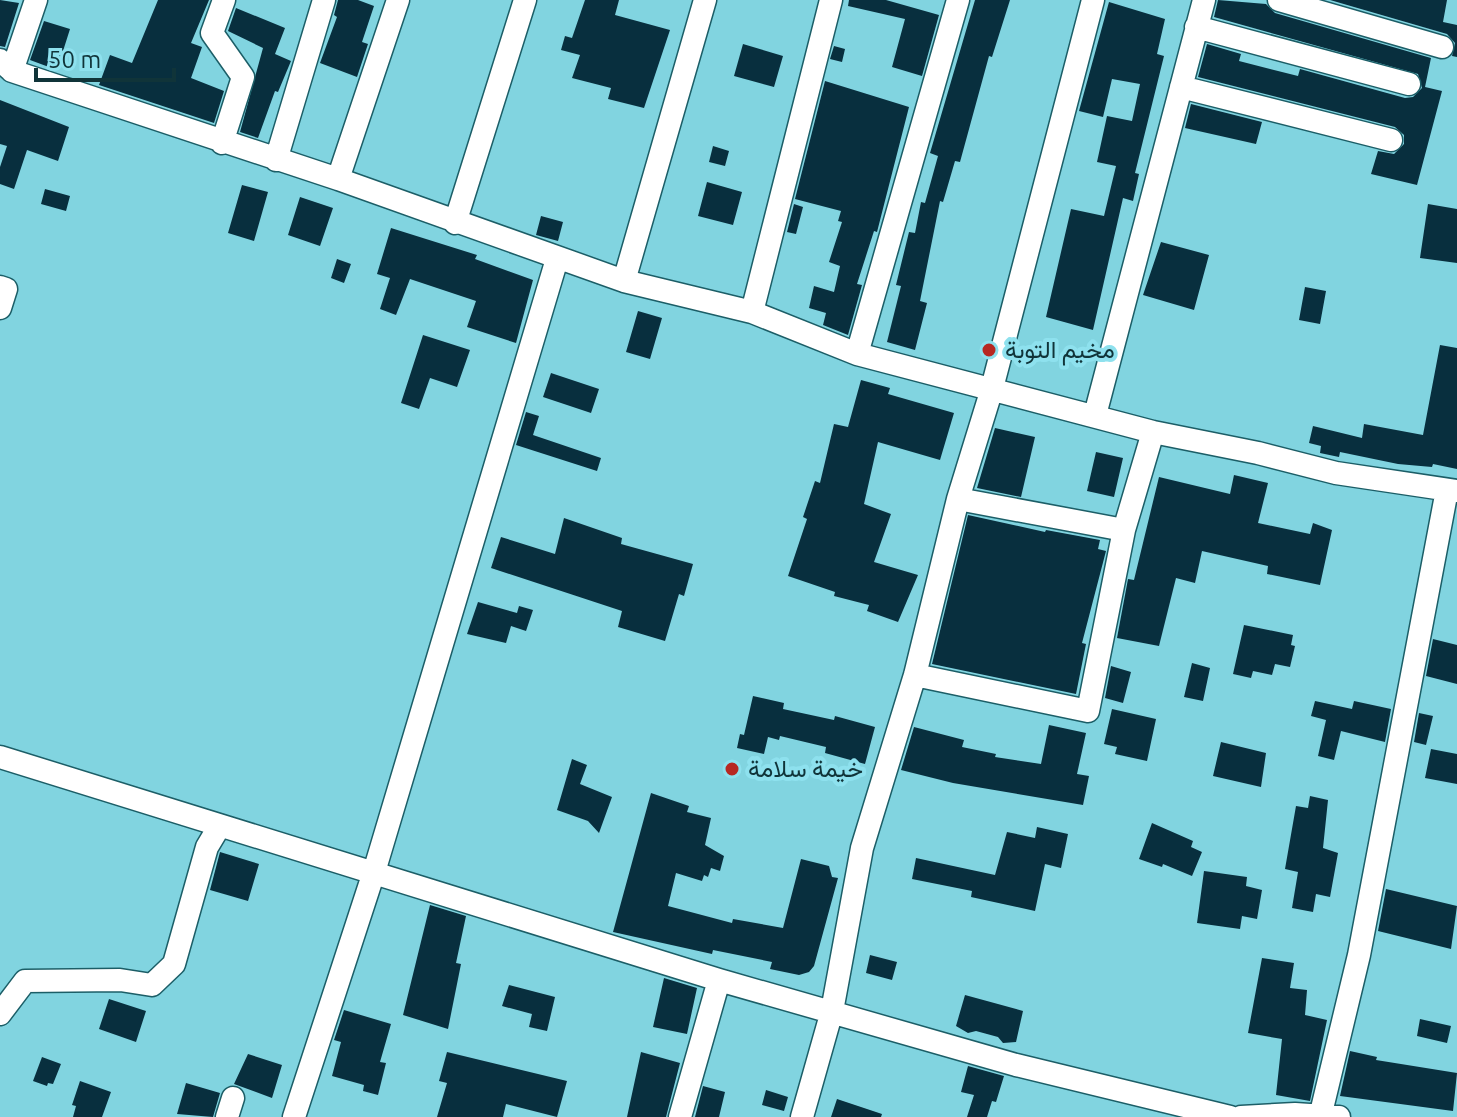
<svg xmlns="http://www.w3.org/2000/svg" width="1457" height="1117" font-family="Ubuntu,Vazirmatn,sans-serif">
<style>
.building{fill:#082f3e}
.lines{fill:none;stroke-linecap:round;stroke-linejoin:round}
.minor-casing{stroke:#1c5e67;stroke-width:25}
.minor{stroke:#fff;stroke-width:22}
.poi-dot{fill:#b72822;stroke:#8ee1ee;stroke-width:3}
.labels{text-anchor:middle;stroke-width:8;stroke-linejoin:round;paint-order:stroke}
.poi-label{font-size:24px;fill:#103439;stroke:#8ee1ee;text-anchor:start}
</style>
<rect width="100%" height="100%" fill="#81d4e0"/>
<path class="building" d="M0,0L19,3L5,47L0,46Z
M158,0H209L191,43L202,47L191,78L224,91L214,123L99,85L110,55L132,63Z
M338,0H358L374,6L362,42L368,44L357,77L320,63L337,17L334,15Z
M585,0H619L615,15L670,30L644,108L608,99L611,88L572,78L580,55L561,50L565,36L572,38Z
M849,0H886L939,15L922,76L892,67L905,19L848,6Z
M975,0H1010L992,57L989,56L960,162L955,161L943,202L940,201L920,301L927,303L915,350L887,342L901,286L896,285L909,232L915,233L921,202L925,203L938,156L930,153Z
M1218,0L1266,4L1275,13L1431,58L1425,87L1442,91L1417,185L1371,174L1378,151L1394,154L1404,144V135L1395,127L1198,77L1207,44L1241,54L1239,61L1298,76L1300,69L1405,98L1413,97L1422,88L1418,74L1214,17Z
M1330,0H1447L1443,22L1457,25V57L1452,56L1455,43L1447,34Z
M1109,2L1165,19L1157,54L1164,56L1135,173L1139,174L1133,201L1123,198L1093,330L1046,317L1071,209L1104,216L1116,166L1097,162L1107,116L1132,121L1140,84L1112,79L1103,117L1079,111Z
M236,8L285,28L275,54L291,61L278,92L275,91L258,138L240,132L263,48L228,31Z
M44,21L70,29L57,70L30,60Z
M743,44L783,56L774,87L734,76Z
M834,46L845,49L842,62L830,59Z
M825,81L909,107L877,232L874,231L857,284L862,285L848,335L823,325L826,313L809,308L814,286L834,292L840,266L829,262L842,222L838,221L841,211L795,199Z
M0,100L69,127L58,161L27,150L14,189L0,184V167L7,146L0,144Z
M1191,104L1262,122L1256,144L1185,128Z
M713,146L729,151L725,166L709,162Z
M707,182L742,192L733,225L698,216Z
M242,185L268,192L254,241L228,233Z
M45,189L70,196L66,211L41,204Z
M300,197L333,208L320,246L288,235Z
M794,204L803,207L796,234L787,232Z
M1428,204L1457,209V263L1420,258Z
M541,216L563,222L558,241L536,235Z
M391,228L477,255L475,259L533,280L516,343L467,327L476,301L410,279L396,315L380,309L390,278L377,274Z
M1161,242L1209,255L1194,310L1143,295Z
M337,259L351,264L344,283L331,278Z
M1305,287L1326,291L1320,324L1299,320Z
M638,311L662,318L650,359L626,352Z
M423,335L470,350L457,387L430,378L419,409L401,403Z
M1440,345L1457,348V469L1433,464L1432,467L1398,464L1340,452L1339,457L1320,453L1321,446L1309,443L1313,426L1362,438L1364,424L1423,435Z
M551,373L599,389L591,413L543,397Z
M861,380L890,388L888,394L954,413L940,460L878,442L864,504L891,514L874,562L918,575L898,622L867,611L869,605L834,596L835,592L788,576L807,519L803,517L815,481L820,483L834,424L848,427Z
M526,412L539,416L533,435L601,458L597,471L516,445Z
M995,428L1035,437L1021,497L977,488Z
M1096,452L1123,458L1114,497L1087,491Z
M1234,475L1268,483L1258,523L1310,534L1313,523L1332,530L1320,585L1267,574L1268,566L1202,551L1195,583L1176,578L1159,646L1117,638L1128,579L1134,580L1159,477L1230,494Z
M968,515L1045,532L1046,530L1100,540L1098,549L1106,551L1082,643L1086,644L1076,694L932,664Z
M564,518L622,538L621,544L693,564L684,596L679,594L665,641L618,627L622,611L491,568L501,537L555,554Z
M478,602L517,613L519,606L533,610L526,631L511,626L506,643L467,634Z
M1244,625L1293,635L1291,645L1295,646L1290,667L1275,664L1272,675L1253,671L1251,678L1233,674Z
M1433,639L1457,645V684L1426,676Z
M1192,663L1210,668L1203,701L1184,697Z
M1111,666L1131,672L1123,703L1105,698Z
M753,696L784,703L783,709L834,720L835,716L875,727L865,764L825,753L826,747L780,736L779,740L768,737L764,754L737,748L740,734L744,735Z
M1315,701L1352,709L1354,701L1391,709L1385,742L1341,731L1334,760L1318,756L1326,720L1311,716Z
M1112,709L1156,719L1147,761L1115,754L1117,747L1104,744Z
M1419,713L1433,716L1426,745L1414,742Z
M1049,725L1086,733L1077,774L1089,776L1083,805L953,783L901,770L914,727L964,740L962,747L996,754L995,757L1041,764Z
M1221,742L1266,753L1261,787L1213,776Z
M1431,749L1457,754V784L1425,778Z
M572,759L587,765L580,784L612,797L599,833L588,821L557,810Z
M651,793L689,806L687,812L711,818L705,845L724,856L720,871L711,868L708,877L704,875L702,881L676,873L668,906L732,923L733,919L783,928L801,859L829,866L832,877L838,878L814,966L809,972L799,975L770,969L772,962L713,950L712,954L613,932Z
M1310,796L1328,800L1323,848L1338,853L1330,897L1316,894L1313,912L1292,908L1298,872L1285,869L1296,806L1308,808Z
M1152,823L1193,841L1191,847L1202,852L1192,876L1163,864L1162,867L1139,859Z
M1037,827L1068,834L1061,868L1045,864L1035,911L971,897L972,891L912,879L916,858L995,875L1007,832L1035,838Z
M220,852L259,864L248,901L210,890Z
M1204,871L1247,877L1246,886L1262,890L1257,919L1242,916L1240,929L1197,923Z
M1386,889L1457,906L1451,949L1378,931Z
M430,905L466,916L456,963L461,964L448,1029L403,1015Z
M870,955L897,962L892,980L866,973Z
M1262,958L1294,963L1290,988L1307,990L1305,1015L1327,1020L1310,1101L1276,1095L1282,1039L1248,1033Z
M664,978L697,988L687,1034L653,1027Z
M509,985L555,997L547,1031L529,1027L532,1014L502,1006Z
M965,995L1023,1011L1016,1042L1003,1043L998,1037L976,1031L968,1033L956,1026Z
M109,999L146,1011L136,1042L99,1029Z
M344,1010L391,1024L380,1062L386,1063L378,1095L363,1091L364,1085L332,1076L341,1042L334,1040Z
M1420,1019L1451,1026L1447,1043L1417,1036Z
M1350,1051L1377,1057L1376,1060L1457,1073L1453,1111L1340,1096Z
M447,1052L567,1081L557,1117L506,1104L503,1117H437L447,1083L439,1081Z
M641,1052L680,1063L666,1117H627Z
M248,1054L282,1065L272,1098L234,1084Z
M42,1057L61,1064L53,1084L48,1083L47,1086L33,1081Z
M968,1066L1004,1076L996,1102L992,1101L987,1117H967L974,1095L961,1092Z
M80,1081L111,1092L102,1117H73L76,1106L72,1105Z
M186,1083L220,1093L213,1117L177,1114Z
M703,1086L725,1092L719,1117H695Z
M766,1090L788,1097L784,1111L762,1105Z
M837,1099L882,1114L881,1117H831Z"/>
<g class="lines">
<defs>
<path id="minor" d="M1279,0L1442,47
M1196,27L1409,84
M0,60L12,71L338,179L624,281L752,312L857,354L1153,432L1258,453L1336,473L1457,491
M12,71L36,0
M1181,87L1391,140
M222,143L243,77L212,33L224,0
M276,160L324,0
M338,179L398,0
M455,223L525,0
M624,281L705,0
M0,287L6,289L0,308
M752,312L831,0
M857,354L958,0
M1095,415L1204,0
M958,499L1124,530
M915,675L1088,711L1124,530L1153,432
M0,757L719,980L1016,1065L1230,1117
M0,1014L25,981L120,980L152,985L174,964L207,847L219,827
M227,1117L233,1098
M294,1117L374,872L557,259
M680,1117L719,980
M802,1117L832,1011L862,848L915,675L958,499L991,392L1093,0
M1241,1117L1295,1114L1339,1117
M1320,1117L1359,955L1447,490"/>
</defs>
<use href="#minor" class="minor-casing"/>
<use href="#minor" class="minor"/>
</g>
<g class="poi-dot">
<circle cx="989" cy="350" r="8"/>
<circle cx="732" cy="769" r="8"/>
</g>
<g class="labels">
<g class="poi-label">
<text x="1005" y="358">مخيم التوبة</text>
<text x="748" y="777">خيمة سلامة</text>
</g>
</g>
<path d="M36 68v12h138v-12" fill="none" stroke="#103439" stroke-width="4"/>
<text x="48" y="68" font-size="24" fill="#103439" stroke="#8ee1ee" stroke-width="6" paint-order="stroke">50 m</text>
</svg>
